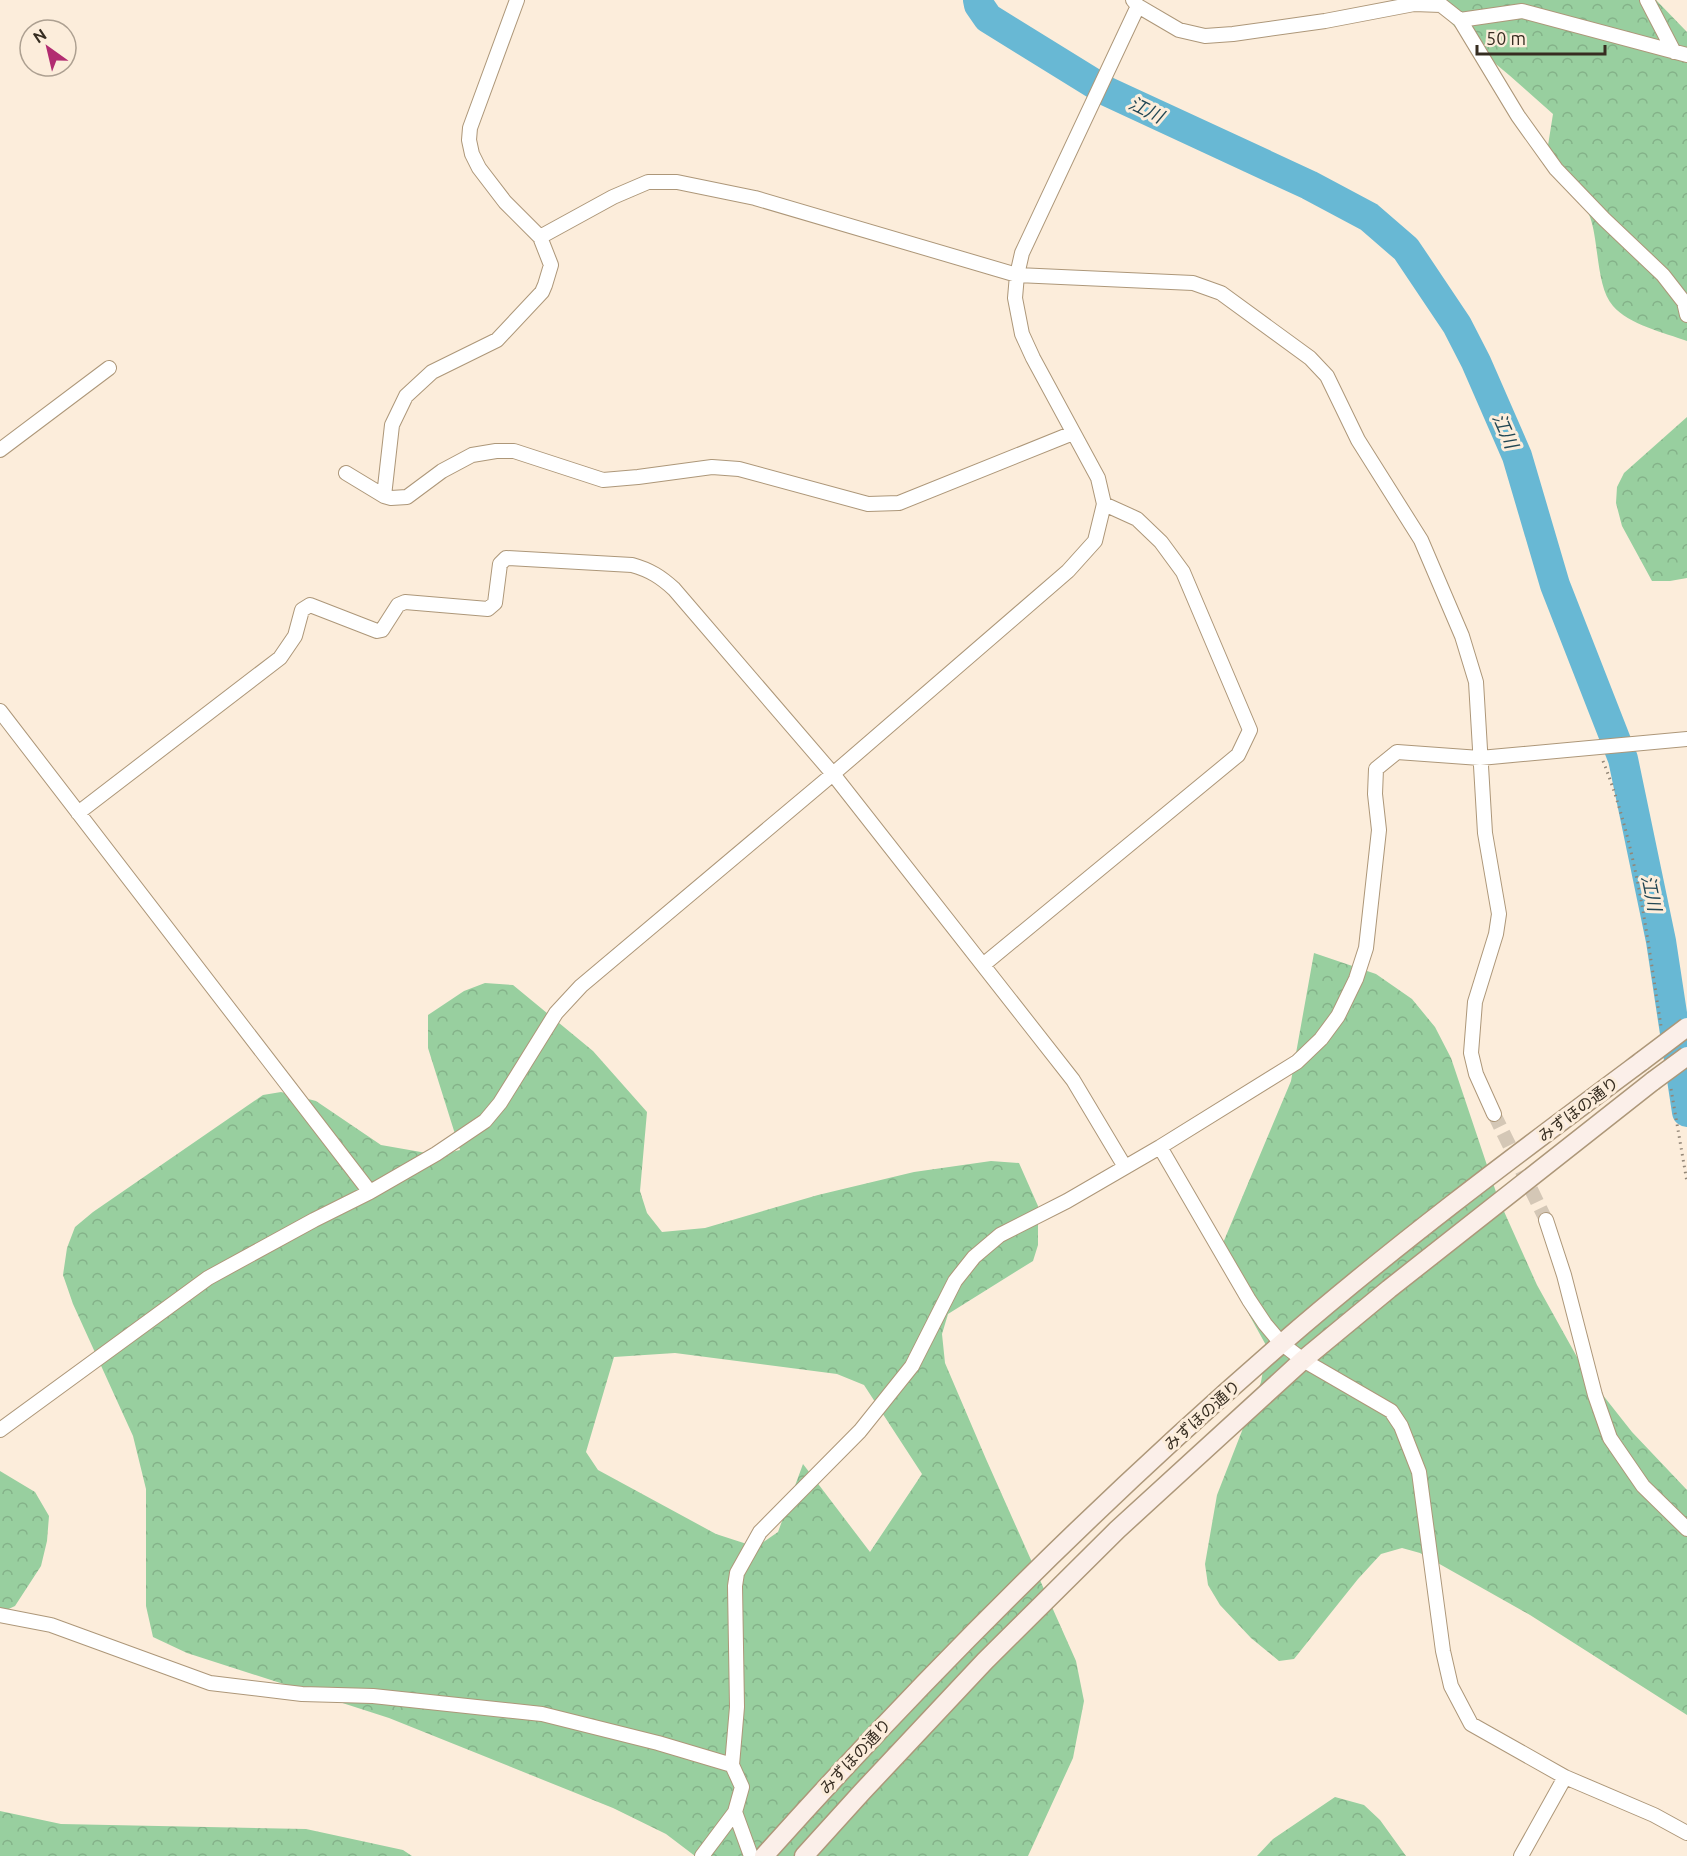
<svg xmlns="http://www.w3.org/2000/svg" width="1687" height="1856" font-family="Ubuntu,'Noto Sans JP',sans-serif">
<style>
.forest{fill:url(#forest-crowns);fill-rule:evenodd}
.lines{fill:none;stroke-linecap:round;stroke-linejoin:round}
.river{stroke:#68b8d4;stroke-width:30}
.street-tunnel{stroke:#d4c7b6;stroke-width:14;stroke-dasharray:14 7;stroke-linecap:butt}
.street-casing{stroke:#ad9779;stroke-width:16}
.secondary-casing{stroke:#ad9779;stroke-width:21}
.path{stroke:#928677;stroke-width:3;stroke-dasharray:1.5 4.5;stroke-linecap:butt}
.street{stroke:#fff;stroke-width:14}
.secondary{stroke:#fbefe9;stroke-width:18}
.secondary-bridge-casing{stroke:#ad9779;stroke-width:21;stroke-linecap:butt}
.secondary-bridge{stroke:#fbefe9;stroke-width:18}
.labels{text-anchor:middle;stroke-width:6;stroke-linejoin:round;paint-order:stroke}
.street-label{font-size:16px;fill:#362d21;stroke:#fceddb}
.water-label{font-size:18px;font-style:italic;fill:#214653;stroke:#fceddb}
</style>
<defs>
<pattern id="forest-crowns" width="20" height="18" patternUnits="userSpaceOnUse" patternTransform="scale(1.5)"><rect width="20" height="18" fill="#98cf9f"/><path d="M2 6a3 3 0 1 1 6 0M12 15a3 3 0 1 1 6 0" fill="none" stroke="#84b289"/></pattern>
</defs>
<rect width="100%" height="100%" fill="#fceddb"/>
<path class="forest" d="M1430,0H1656L1687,32V341C1665,333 1628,324 1613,306C1596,287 1599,241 1590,217C1581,194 1562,176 1546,158L1553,114L1509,75L1467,40Z
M1687,417V578L1670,581H1652L1622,526L1616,503L1617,487L1624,473Z
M1314,953L1376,974L1412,999L1435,1027L1451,1058L1498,1198L1537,1285L1587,1375L1632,1432L1687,1490V1715L1530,1615L1420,1553L1402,1548L1381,1554L1358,1579L1294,1659L1279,1661L1251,1638L1220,1605L1208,1585L1205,1564L1217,1495L1261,1382L1267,1347L1221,1264L1223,1243L1291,1081Z
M485,983L513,985L593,1051L647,1112L640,1191L647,1213L662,1232L705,1228L818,1195L914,1172L991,1161L1019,1163L1038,1206V1245L1033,1261L948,1314L942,1334L945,1363L986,1459L1076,1661L1084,1701L1073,1758L1028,1856H695L666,1834L613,1808L389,1718L187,1653L153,1637L146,1606V1489L133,1436L73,1304L63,1275L67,1248L75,1227L93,1212L263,1095L281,1092L316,1101L381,1145L438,1155L460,1150L428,1048V1015L464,991ZM675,1353L837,1374L864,1385L922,1474L870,1552L803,1464L778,1532L756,1547L716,1534L598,1470L586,1452L614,1357Z
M0,1471L35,1492L49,1516L47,1541L41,1566L15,1606L0,1613Z
M1335,1797L1364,1805L1380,1820L1406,1856H1257L1273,1839Z
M0,1811L61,1824L306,1829L403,1850L412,1856H0Z"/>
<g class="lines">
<path class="river" d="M978,0L979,5L988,18L1106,91L1309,185L1369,217L1406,249L1457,325L1476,362L1517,456L1555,585L1623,759L1661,941L1687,1112"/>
<path class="street-tunnel" d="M1494,1114L1546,1220"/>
<defs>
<path id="street" d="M1133,0L1138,6L1179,30L1205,36L1233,34L1325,21L1414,4L1441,5L1460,20L1518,116L1556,169L1604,219L1663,275L1684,302L1687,315
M1647,0L1674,52
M1460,20L1522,11L1687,55
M540,237L613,197L648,182H677L755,198L1017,275L1193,283L1221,293L1310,358L1327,376L1358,440L1421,540L1462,636L1476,682L1485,833L1499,914L1496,934L1475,1002L1471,1053L1476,1074L1494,1114
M0,450L109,368
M346,473L384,496L391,498L407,497L442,471L472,455L496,451H514L603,480L638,477L712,467L739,469L868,504L899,503L1073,433
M384,496L392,425L406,396L432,372L497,340L542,292L545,285L551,265L540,237L505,202L479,168L472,154L469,140L470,128L517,0
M0,711L370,1192
M78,813L280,658L295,636L302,610L310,605L377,631L382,630L398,605L405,602L488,609L495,603L500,564L506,558L632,565C650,570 661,577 674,589L833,774L1073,1080L1125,1167
M983,965L1238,755L1250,730L1183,572L1161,542L1137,519L1104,504
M1160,1147L1249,1300L1265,1324L1281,1343L1303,1360L1391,1411L1401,1426L1419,1472L1443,1651L1451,1686L1471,1724L1565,1777L1654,1815L1687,1833
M1546,1220L1564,1275L1595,1395L1610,1438L1643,1486L1687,1529
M0,1430L208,1278L314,1220L370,1192L436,1154L485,1121L500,1103L556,1013L581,986L833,774L1068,571L1095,541L1104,504L1098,478L1033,358L1022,334L1015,298L1017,275L1022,253L1138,6
M0,1615L51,1625L210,1683L302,1694L373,1696L542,1714L658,1743L732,1765
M735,1812L751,1856
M702,1856L735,1812L742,1787L732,1765L737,1707L735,1586L737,1573L760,1532L860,1431L912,1366L955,1281L974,1257L1000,1235L1067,1201L1160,1147L1297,1062L1321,1039L1338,1016L1356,979L1366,948L1379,830L1375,794L1376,769L1397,752L1480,758L1687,739
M1521,1856L1565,1777"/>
<path id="secondary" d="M764,1856C926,1675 1097,1504 1281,1344C1396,1244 1520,1152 1642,1061
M804,1856L862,1792L985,1661L1117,1530L1303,1360L1389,1289L1653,1081"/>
</defs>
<use href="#street" class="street-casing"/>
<use href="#secondary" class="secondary-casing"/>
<path class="path" d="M1603,761C1637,846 1647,937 1661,1026
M1671,1089L1687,1182"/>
<use href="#street" class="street"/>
<use href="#secondary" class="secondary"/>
<defs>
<path id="secondary-bridge" d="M1642,1061L1687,1027
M1653,1081L1687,1056"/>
</defs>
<use href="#secondary-bridge" class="secondary-bridge-casing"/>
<use href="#secondary-bridge" class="secondary-bridge"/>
</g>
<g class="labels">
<g class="street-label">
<text transform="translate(1578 1109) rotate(-37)" y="6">みずほの通り</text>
<text transform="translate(1202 1415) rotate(-42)" y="6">みずほの通り</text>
<text transform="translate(855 1756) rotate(-47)" y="6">みずほの通り</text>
</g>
<g class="water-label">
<text transform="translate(1146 110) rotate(26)" y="6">江川</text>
<text transform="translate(1505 431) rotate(66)" y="6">江川</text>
<text transform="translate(1651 893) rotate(78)" y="6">江川</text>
</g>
</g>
<g transform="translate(48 48) rotate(326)"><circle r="28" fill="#fceddb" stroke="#ada091" stroke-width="1.5"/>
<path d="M0-4.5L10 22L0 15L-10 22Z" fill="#b22c71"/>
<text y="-9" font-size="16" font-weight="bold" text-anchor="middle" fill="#362d21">N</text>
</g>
<path d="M1477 45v9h128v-9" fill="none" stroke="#362d21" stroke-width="3"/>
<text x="1486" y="45" font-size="18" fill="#362d21" stroke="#fceddb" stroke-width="4.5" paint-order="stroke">50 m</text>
</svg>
